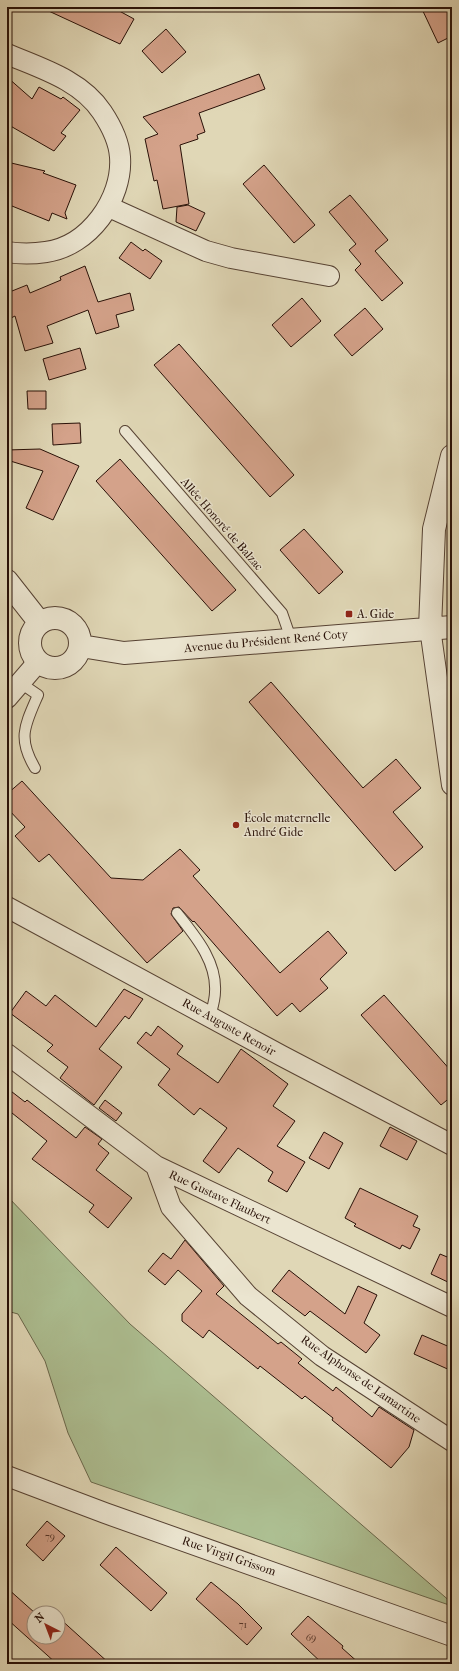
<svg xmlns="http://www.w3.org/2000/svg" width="459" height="1671" viewBox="0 0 459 1671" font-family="'IM FELL French Canon',serif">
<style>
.green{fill:#adbf92;stroke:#6a684c}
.building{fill:#d4a28a;stroke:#281007}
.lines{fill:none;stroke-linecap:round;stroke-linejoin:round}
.service-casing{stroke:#564233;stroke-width:12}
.minor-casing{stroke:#564233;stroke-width:22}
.tertiary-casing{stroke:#564233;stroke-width:24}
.service{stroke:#ebe5d0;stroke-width:10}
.minor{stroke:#ebe5d0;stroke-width:20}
.tertiary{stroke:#ebe5d0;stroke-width:22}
.poi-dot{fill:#8f2418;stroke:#ebe5d0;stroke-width:1.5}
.labels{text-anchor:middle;stroke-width:3;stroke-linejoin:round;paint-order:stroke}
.number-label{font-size:10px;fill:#533428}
.street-label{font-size:12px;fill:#281007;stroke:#ebe5d0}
.poi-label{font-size:12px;fill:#281007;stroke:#ebe5d0;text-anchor:start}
</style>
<rect width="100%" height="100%" fill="#e0d7b6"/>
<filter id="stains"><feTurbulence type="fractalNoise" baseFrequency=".005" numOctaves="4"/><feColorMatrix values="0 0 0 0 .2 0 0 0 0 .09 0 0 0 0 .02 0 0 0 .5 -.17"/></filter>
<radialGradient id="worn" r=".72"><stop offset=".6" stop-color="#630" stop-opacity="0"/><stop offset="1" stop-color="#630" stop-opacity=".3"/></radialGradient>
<!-- green -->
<path class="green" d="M7 1196 130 1324 452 1603V1606L91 1482 68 1433 45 1361 18 1314 7 1311Z"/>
<!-- building -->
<path class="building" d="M40 7H112L134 19 120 44Z
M421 7H452V36L438 43Z
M166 29 186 52 162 73 142 51Z
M259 74 265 89 199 113 205 132 197 135 198 139 180 145 189 204 163 209 157 180 154 181 145 139 158 134 143 117Z
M7 77 32 99 39 87 61 99 63 97 80 110 61 133 66 136 54 151 7 124Z
M7 162 45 171 43 173 76 185 65 213 67 219 52 213 49 221 7 204Z
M264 165 315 225 294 243 243 184Z
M350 195 388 240 375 251 403 283 382 301 355 270 361 264 349 250 356 244 329 212Z
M188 205 205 213 196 231 176 222 177 207Z
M131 242 143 251 145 249 162 261 150 279 119 258Z
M85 266 98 302 130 293 134 310 116 315 119 327 96 334 88 310 47 326 53 343 25 351 15 316 7 320V293L27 285 30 293 61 280 60 277Z
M302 298 321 321 291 347 272 325Z
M365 308 383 329 352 356 334 335Z
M179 344 294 475 270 497 154 365Z
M80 348 86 369 49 380 43 359Z
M27 391H46V409H28Z
M80 423 81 443 53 445 52 424Z
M40 449 79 466 53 520 26 508 43 471 7 460V450Z
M120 459 236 590 212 611 96 481Z
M304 529 343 572 319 594 280 550Z
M271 682 363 788 396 759 421 788 393 812 423 847 395 871 249 702Z
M22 781 111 878 143 880 180 849 200 870 193 876 280 973 328 931 347 953 320 979 328 988 300 1012 292 1003 277 1016 194 921 193 922 179 907 173 908 171 914 183 931 147 963 49 854 39 862 15 836 25 827 7 808V794Z
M124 989 143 999 129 1019 125 1016 99 1049 122 1067 94 1105 60 1078 68 1067 47 1051 53 1045 10 1013 26 991 46 1006 55 995 96 1027Z
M384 995 452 1072V1096L441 1105 361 1015Z
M158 1026 183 1046 177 1054 218 1083 241 1049 288 1084 273 1106 295 1121 277 1146 305 1162 287 1192 268 1181 273 1172 238 1148 219 1173 203 1161 227 1128 200 1108 194 1115 158 1085 170 1069 137 1043 146 1032 151 1036Z
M7 1088 25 1102 27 1100 76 1138 85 1127 102 1139 98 1144 109 1153 96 1170 132 1198 108 1228 89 1212 94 1205 32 1159 47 1141 7 1109Z
M105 1100 122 1113 116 1121 99 1108Z
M390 1127 417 1141 407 1160 380 1146Z
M324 1132 343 1143 329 1169 309 1158Z
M360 1188 418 1216 413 1226 420 1229 410 1249 402 1245 400 1249 354 1226 356 1224 345 1218Z
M185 1240 224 1286 216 1294 278 1344 281 1342 302 1359 298 1363 333 1391 336 1387 372 1417 379 1407 414 1430 409 1447 391 1468 332 1420 333 1418 305 1396 302 1399 260 1366 258 1369 209 1330 203 1338 182 1321V1314L202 1291 178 1270 165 1285 148 1271 163 1253 171 1259Z
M440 1254 452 1259V1284L431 1274Z
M289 1270 345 1314 358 1286 377 1295 364 1323 380 1335 366 1353 310 1311 305 1316 272 1291Z
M422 1335 452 1348V1371L414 1354Z
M47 1521 65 1536 43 1561 26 1545Z
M116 1547 167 1593 151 1611 100 1565Z
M211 1582 238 1604 262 1628 247 1645 196 1599Z
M7 1588 35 1613 34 1637H58V1617L110 1664H57L7 1619Z
M308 1616 343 1646 342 1648 360 1664H323L291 1634Z"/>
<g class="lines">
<defs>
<path id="service" d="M125 431 282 613 291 639
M19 682 38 695C25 725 17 738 35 768
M177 913C195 936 217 961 215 992 215 1000 212 1009 210 1017"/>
<path id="minor" d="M7 54C40 68 81 80 102 112 110 124 119 142 120 157 123 199 89 246 46 252 33 254 20 254 7 252
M109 207 206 251 231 258 329 276
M430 628 452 785
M7 698 38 662
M7 907 282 1056 452 1145
M7 1054 156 1166 452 1307
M156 1166 171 1207 248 1296 322 1356 452 1441
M7 1476 105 1513 452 1636"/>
<path id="tertiary" d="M7 581 40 623
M30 643a25 25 0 1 1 50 0a25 25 0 1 1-50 0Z
M430 628 434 529 452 456
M81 646 124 653 452 627"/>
</defs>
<!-- service casing -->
<use href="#service" class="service-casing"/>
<!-- minor casing -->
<use href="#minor" class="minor-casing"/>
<!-- tertiary casing -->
<use href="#tertiary" class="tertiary-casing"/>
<!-- service -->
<use href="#service" class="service"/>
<!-- minor -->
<use href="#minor" class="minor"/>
<!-- tertiary -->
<use href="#tertiary" class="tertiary"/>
</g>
<!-- markers -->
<g class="poi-dot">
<rect x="345" y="610" width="8" height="8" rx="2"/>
<circle cx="236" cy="825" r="4"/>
</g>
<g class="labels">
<!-- number labels -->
<g class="number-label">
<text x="50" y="1540">79</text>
<text x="243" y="1628">71</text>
<text x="311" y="1641">69</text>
</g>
<!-- street labels -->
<g class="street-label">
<text transform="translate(222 524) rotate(49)" y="4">Allée Honoré de Balzac</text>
<text transform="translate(266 641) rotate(-5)" y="4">Avenue du Président René Coty</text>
<text transform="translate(229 1027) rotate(29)" y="4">Rue Auguste Renoir</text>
<text transform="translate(220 1197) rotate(25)" y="4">Rue Gustave Flaubert</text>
<text transform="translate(361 1379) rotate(35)" y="4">Rue Alphonse de Lamartine</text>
<text transform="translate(229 1556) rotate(19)" y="4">Rue Virgil Grissom</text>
</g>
<!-- poi labels -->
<g class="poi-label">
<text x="357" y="618">A. Gide</text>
<text x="244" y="822">École maternelle<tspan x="244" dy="14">André Gide</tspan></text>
</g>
</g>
<!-- margin -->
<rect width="459" height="1671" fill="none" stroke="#e0d7b6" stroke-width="24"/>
<rect x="8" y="8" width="443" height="1655" fill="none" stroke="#281007" stroke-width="2"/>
<rect x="12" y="12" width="435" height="1647" fill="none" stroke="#281007"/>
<!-- north arrow -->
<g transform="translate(46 1625) rotate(318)"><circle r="19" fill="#ebe5d0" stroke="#9d9080"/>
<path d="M0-3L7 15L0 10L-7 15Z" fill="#8f2418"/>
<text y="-6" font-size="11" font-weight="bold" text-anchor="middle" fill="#281007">N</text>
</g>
<rect width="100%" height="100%" filter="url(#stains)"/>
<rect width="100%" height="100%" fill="url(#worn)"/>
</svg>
